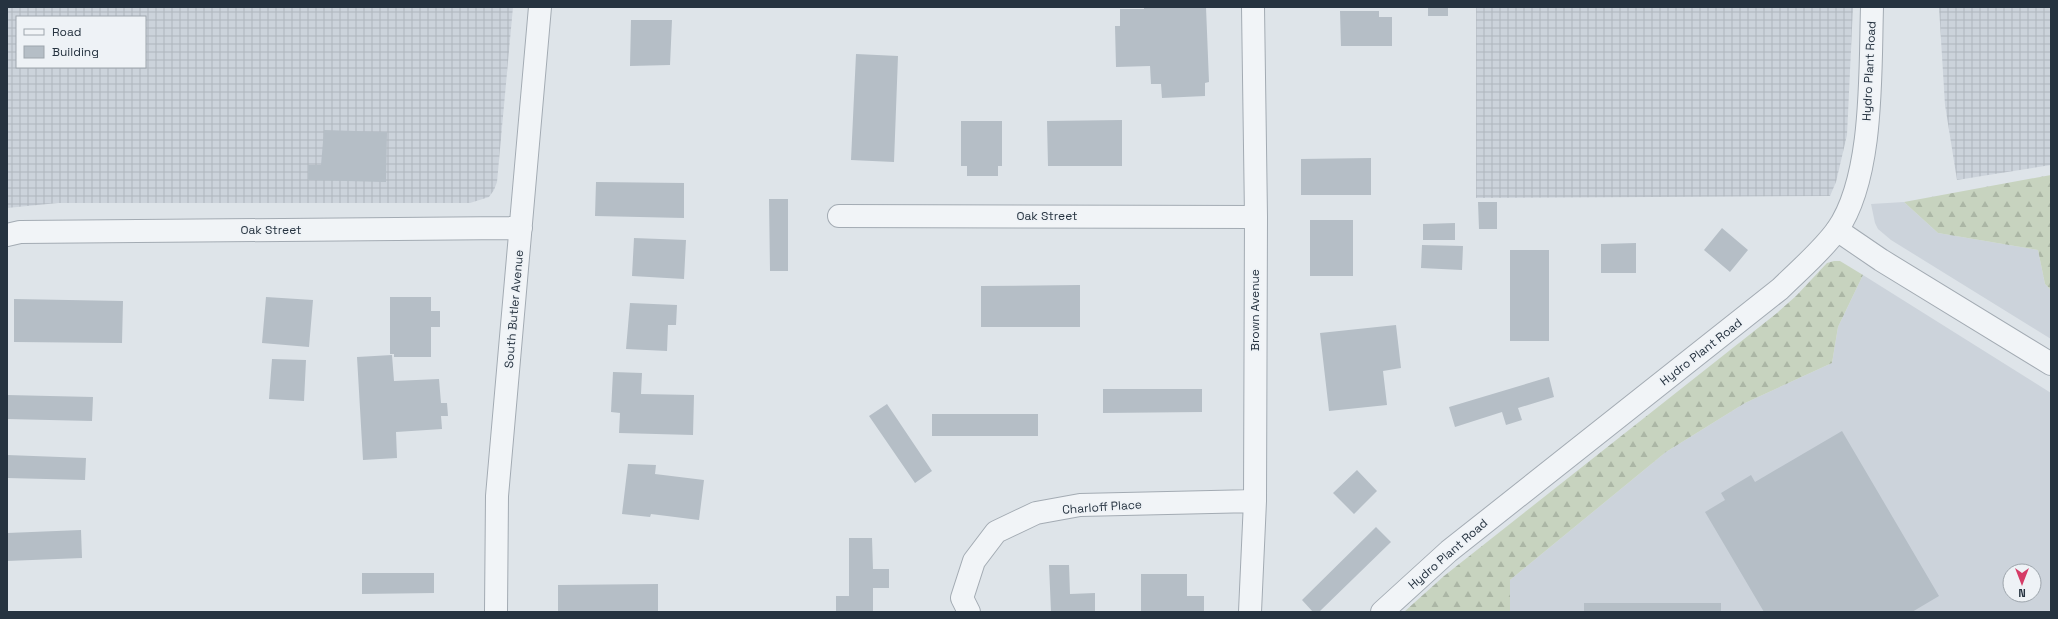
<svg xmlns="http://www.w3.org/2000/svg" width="2058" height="619" viewBox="0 0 2058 619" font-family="'Space Grotesk',sans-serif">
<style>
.built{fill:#ccd3db;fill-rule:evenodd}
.industrial{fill:url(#industrial-grid);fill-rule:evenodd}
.forest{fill:url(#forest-firs)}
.building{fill:#b5bec6}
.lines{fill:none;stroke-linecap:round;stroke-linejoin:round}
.minor-casing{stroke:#a3abb3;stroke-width:24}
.tertiary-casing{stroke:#a3abb3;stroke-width:24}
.minor{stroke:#f1f4f7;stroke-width:22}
.tertiary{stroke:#f1f4f7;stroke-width:22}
.labels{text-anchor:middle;stroke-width:3;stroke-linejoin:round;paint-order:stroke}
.street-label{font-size:12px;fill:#263340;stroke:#eef2f6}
</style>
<defs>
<pattern id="industrial-grid" width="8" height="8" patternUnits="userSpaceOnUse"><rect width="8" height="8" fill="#ccd3db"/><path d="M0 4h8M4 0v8" fill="none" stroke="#afb6bd"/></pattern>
<pattern id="forest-firs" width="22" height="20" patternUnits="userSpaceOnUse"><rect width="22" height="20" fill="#c7d3bf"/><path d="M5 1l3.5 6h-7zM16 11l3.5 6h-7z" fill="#abb6a5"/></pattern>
</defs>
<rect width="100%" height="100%" fill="#dee4e9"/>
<!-- built -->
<path class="built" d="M1904 202 1938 233 2038 250 2045 284 2051 290V339L1891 240 1878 229 1875 223 1871 204Z
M1863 275 2051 393V612H1510V580L1666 452 1745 403 1832 363 1838 327ZM2010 571H2034V595H2010Z"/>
<!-- industrial -->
<path class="industrial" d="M7 7H513L497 182 494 190 489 197 470 203H58L7 208ZM17 17H145V67H17Z
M1476 7H1853L1847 135 1836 182 1830 196 1476 198Z
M1939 7H2051V165L1957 180 1945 105Z"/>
<!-- forest -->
<path class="forest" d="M2051 175V290L2045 284 2038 250 1938 233 1904 202Z
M1834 261H1840L1863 275 1838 327 1832 363 1745 403 1666 452 1510 580V612H1404L1444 576 1777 313 1796 296 1827 263Z"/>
<!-- building -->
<path class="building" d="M1144 7H1206L1209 82 1205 83V96L1162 98 1161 84H1151L1150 66 1116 67 1115 26H1120V9H1144Z
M1428 7H1448V16H1428Z
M1340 11H1379V17H1392V46H1341Z
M631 20H672L670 65 630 66Z
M856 54 898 56 894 162 851 160Z
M1122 120V166H1048L1047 121Z
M961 121H1002V166H998V176H967V166H961Z
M324 130 387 132 386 182 308 180V165H321Z
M1371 158V195H1301V159Z
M596 182 684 183V218L595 216Z
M769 199H788V271H770Z
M1478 202H1497V229H1479Z
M1310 220H1353V276H1310Z
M1455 223V240H1423V224Z
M1722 228 1748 250 1730 272 1704 250Z
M634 238 686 240 684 279 632 276Z
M1636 243V273H1601V244Z
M1422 245 1463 246 1462 270 1421 268Z
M1510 250H1549V341H1510Z
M1080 285V327H981V286Z
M266 297 313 300 309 347 262 343Z
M390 297H431V311H440V327H431V357H394V354H390Z
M14 299 123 301 122 343 14 342Z
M630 303 677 305 676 325H668L667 351 626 349Z
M1396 325 1401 368 1383 371 1387 405 1329 411 1320 333Z
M392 355 394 381 439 379 441 403H447L448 416H441L442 429 396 432 397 458 363 460 357 357Z
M272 359 306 360 304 401 269 399Z
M613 372 642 373 641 394 694 395 693 435 619 433 620 413 611 412Z
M1549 377 1554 397 1518 408 1522 420 1506 425 1502 412 1455 427 1449 407Z
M1103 389H1202V412L1103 413Z
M7 395 93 397 92 421 7 419Z
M887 404 932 471 915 483 869 416Z
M932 414H1038V436H932Z
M1842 431 1939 596 1912 612H1764L1705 512 1725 500 1721 493 1751 475 1755 482Z
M7 455 86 458 85 480 7 478Z
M628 464 656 465 655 474 704 480 699 520 651 514 650 517 622 514Z
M1357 470 1377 491 1354 514 1333 493Z
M1376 527 1391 542 1319 612H1313L1302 600Z
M81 530 82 558 7 561V533Z
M849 538H872L873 569H889V588H873V612H836V596H849Z
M1049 565H1069L1070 594 1095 593V612H1051Z
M362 573H434V593L362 594Z
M1141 574H1187V596H1204V612H1141Z
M658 584V612H558V585Z
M1584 603H1721V612H1584Z"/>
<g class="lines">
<defs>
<path id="minor" d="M839 216 1256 217
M1837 230 1881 260 2051 364
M7 235 20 232 521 228
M496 612 497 496 540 7
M969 612 962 598 974 561 996 532 1036 513 1080 505 1255 501
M1250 612 1255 501 1256 217 1253 7"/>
<path id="tertiary" d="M1382 612 1449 551 1780 289C1799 270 1821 252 1837 230 1874 177 1870 71 1872 7"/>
</defs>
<!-- minor casing -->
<use href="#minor" class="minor-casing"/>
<!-- tertiary casing -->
<use href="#tertiary" class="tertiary-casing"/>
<!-- minor -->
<use href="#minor" class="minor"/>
<!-- tertiary -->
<use href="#tertiary" class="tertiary"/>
</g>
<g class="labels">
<!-- street labels -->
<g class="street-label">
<text transform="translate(1869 71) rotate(-87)" y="4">Hydro Plant Road</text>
<text x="1047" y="220">Oak Street</text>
<text x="271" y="234">Oak Street</text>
<text transform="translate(514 309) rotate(-85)" y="4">South Butler Avenue</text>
<text transform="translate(1255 310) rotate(-90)" y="4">Brown Avenue</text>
<text transform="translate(1701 352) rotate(-38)" y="4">Hydro Plant Road</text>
<text transform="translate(1102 507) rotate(-4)" y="4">Charloff Place</text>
<text transform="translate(1448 554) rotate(-41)" y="4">Hydro Plant Road</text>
</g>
</g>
<!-- border -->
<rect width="2058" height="619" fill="none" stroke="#263340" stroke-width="16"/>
<!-- legend -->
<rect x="16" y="16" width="130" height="52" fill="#eef2f6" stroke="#9ea6ad"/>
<rect x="24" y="29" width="20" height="6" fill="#f1f4f7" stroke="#9ea6ad"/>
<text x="52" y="36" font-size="12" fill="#263340">Road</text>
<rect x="24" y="46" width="20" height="12" fill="#b5bec6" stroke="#9ea6ad"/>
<text x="52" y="56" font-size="12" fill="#263340">Building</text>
<!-- north arrow -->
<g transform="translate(2022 583) rotate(180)"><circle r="19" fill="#eef2f6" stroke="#9ea6ad"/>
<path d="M0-3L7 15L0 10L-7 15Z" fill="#d53c67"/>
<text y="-6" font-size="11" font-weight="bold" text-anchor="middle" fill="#263340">N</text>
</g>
</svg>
